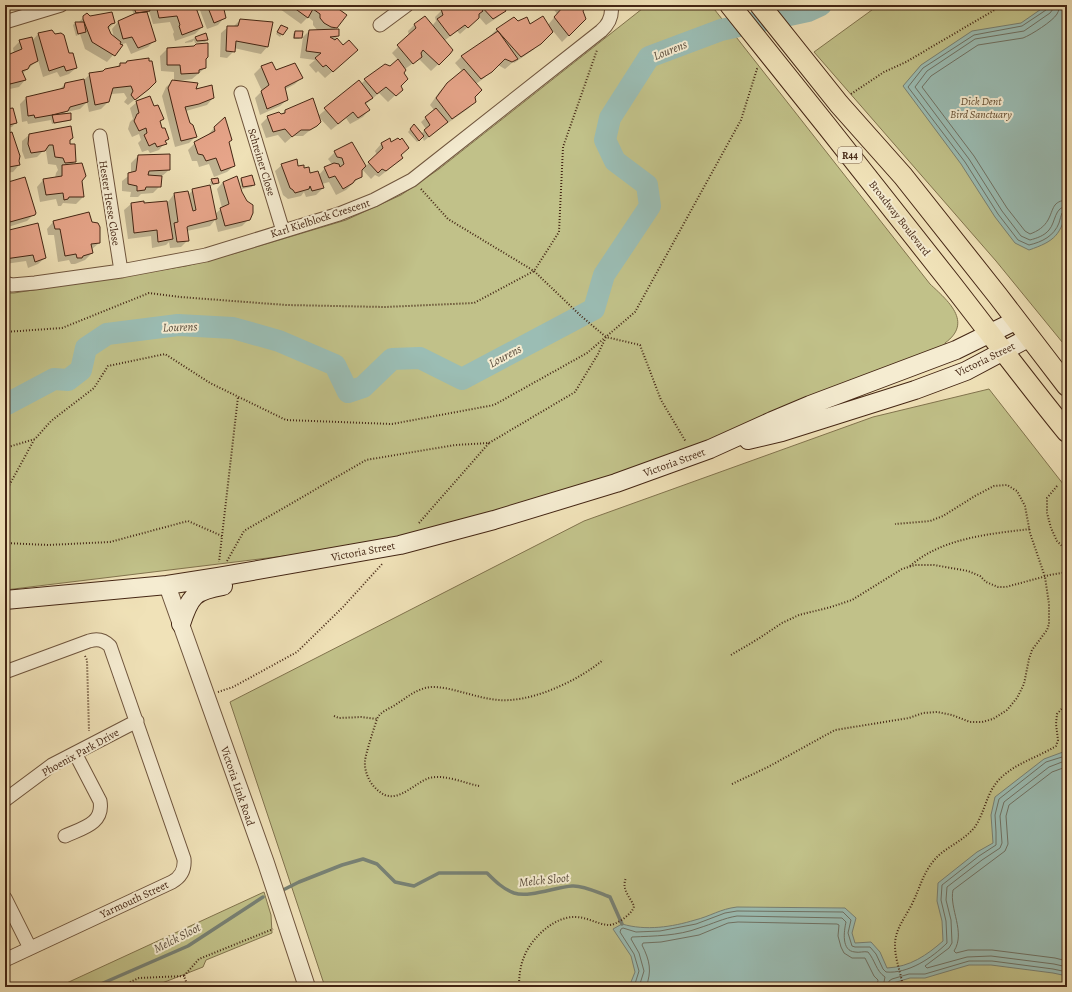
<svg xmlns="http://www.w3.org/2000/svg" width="1072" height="992" viewBox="0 0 1072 992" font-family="Alegreya,serif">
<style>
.green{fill:#c1c189;stroke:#82744e}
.water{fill:#9bbdb4;stroke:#788174}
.shadow{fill:#0003}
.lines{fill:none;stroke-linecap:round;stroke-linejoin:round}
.shore{stroke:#707264;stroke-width:1}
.stream{stroke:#788174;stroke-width:3.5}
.river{stroke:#9bbdb4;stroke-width:22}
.building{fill:#e8a68b;stroke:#442614}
.minor-casing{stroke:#6f553d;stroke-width:15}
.tertiary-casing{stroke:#6f553d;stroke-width:18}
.secondary-casing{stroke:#442614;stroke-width:20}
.primary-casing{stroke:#442614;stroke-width:22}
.path{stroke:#442614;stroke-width:2;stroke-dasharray:1 2;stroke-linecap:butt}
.minor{stroke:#f5ecd1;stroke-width:13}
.tertiary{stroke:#f5ecd1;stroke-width:16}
.secondary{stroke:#f5ecd1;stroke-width:18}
.primary{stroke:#f0e2b8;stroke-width:20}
.labels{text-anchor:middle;stroke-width:4;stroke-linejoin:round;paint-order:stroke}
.shield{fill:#f5ecd1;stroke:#79614d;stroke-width:1}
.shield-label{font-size:10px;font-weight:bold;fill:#442614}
.park-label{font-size:11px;font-style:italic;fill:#634d31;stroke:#f5ecd1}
.street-label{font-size:11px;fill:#442614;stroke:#f5ecd1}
.water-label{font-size:12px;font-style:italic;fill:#5a4c3c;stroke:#f5ecd1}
</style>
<rect width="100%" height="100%" fill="#f0e2b8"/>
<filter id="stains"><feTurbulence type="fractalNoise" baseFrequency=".005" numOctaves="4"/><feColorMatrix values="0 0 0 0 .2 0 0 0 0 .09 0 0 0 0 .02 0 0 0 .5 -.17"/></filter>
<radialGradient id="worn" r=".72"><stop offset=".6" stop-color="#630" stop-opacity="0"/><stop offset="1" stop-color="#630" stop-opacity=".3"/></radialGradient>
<!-- green -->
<path class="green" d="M647 5H711L930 284C947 300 974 322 945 343L946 346 752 426 598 482 442 527 342 549 5 590V293H14L186 266 236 253 346 220 401 195 439 169Z
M885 5H1067V348L996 261 814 52 876 7Z
M989 389 1067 489V987H325L230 702 584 521 873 417Z
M264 892 271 915 272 933 206 960 203 967 157 985 152 983 142 987H58Z"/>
<!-- water -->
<path class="water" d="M1047 5H1067V208C1061 235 1055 241 1029 250L1015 243 995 217 961 164 903 86 921 65 972 31 1021 23Z
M1063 752 1067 754V976L1053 973 991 965H969L925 978H910L893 983 892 987H629L635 972 631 956 613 929 622 924C646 931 672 927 695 920 711 916 720 909 737 907L845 908 856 918 852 933 855 943 871 942 880 952 887 968C910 967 927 955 943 941L942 921 937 901 938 883 977 852 993 843 991 815 995 797 1044 759Z"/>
<!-- shadow -->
<path class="shadow" d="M15 5H22L16 7Z
M133 5H147L149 10 154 5H194L202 27 195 34 175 41 173 34 174 32 170 22 153 24 149 11 146 13 155 40 148 47 131 54 126 43 119 45 121 46 107 62 85 49 80 34 76 36 73 25 75 23H78L84 17 114 23 108 29 110 35 114 38 112 29 118 22 134 15 131 7Z
M198 5H222L224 18 218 25 207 29Z
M282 5H331L336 27 334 30 338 35 336 38 343 46 357 50 325 78 318 71 316 73 309 65 315 60 300 58 303 37 309 31H318L313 25V21L308 17 301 24 280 9Z
M451 5H502L505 10 498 17 486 25 479 17 460 34 457 31 444 41 449 54 431 71 419 59 405 69 403 73 400 86 402 89 388 102 379 93 365 105 369 110 363 117 350 124 346 118 331 130 318 116 359 82 361 84 365 80 391 68 398 60 392 53 409 36 408 31 415 24 432 26 436 21 435 17 442 10 447 9Z
M504 5H511L507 8Z
M551 5H585L581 11 585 19 562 42 553 31 533 50 514 63 513 62 505 69 498 65 484 78 476 84 474 97 475 101 469 108 445 125V124L424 141 422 137 417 142 408 132 414 125 421 134 426 129 421 122 434 110 430 105 440 91 462 71 455 63 462 56 491 37 490 36 497 29 518 22 529 25H548L557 14Z
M240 20 267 47 261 54 234 48V51L227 58 220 57 221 33 228 27H233Z
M281 26 286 28 280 37 276 34Z
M51 31 76 68 69 74 60 77 57 72 43 77 38 60 22 74 25 80 19 87 5 90V58L14 53 13 48 20 41H32L38 34Z
M295 32 301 37 299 39H293V34Z
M205 34 207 40 205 42 195 43 194 40 192 42 185 43V42Z
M167 49 205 59V68L198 74 192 79 177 81 213 98 207 105 186 111 189 124 196 136 189 143 175 147 162 96 166 87 173 81H174V72L161 71 160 56Z
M127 62 148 89 128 105 124 102 127 98 124 93 111 94 108 102 101 109 89 112 87 102 80 109 66 112 63 114 70 119 68 121 52 124 51 120 28 124 27 121 22 122 20 104 26 98 59 90 66 83 83 81 90 74 104 72 117 67 120 64H125Z
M271 63 275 72 301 78 295 84 284 90 287 100 280 106 260 115 255 98 262 91 254 74 261 67Z
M137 102 154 108 163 119 159 122 162 129 168 139 159 150 150 153 148 150 142 152 138 143 141 140 139 134 132 137 128 129 130 122 133 119 130 108Z
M5 111 16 122 12 127 5 128Z
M285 111 320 122 303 136H293L285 143 278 135 266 138 261 124 268 117 280 116Z
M214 128 228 142 234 166 227 172 214 177 209 164 199 167 197 161H192L188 150 195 143 208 136V135Z
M5 135 19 165 13 172 5 173Z
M29 135 69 141 75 161 71 166 81 181 83 197 76 204 63 203 61 206H58L56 199 40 202 37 187 43 180 55 178 56 173 58 170 56 165 48 164 46 151H43L37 157 25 159 22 151V141Z
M389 140 400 155 395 164 379 177 375 175 371 179 361 168V176L346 190 336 195 329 182 322 184 323 188 316 195 306 197 304 192 301 196 288 199 283 195 275 171 282 165 297 167 304 169 309 174 319 175 325 168 333 164 331 163 328 159 335 152 365 167 377 155 375 151 381 144Z
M138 156 169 170 161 177 160 186 153 193 141 194 138 197H130L131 192 122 191V181L131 174V163Z
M242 178 253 185 252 187 242 189 240 180Z
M212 180 218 183 216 184 210 186 215 214 222 208 217 189 223 182 249 219 242 226 218 232 215 220 210 226 187 231 188 240 181 247 170 248 169 242 166 245 152 248 151 236 128 239 124 210 131 204 143 202V204L168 202 174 194 188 195 193 190 211 185 210 182Z
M5 185 34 214 27 221 5 228Z
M53 222 99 243 91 250 92 253 85 260 75 264H71L69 260 58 262 54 235H48L47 229Z
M5 232 45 258 38 264 28 268 26 261 5 264Z"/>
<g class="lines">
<!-- shore -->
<path class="shore" d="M1048 5 1046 10 1022 26 974 35 923 68 908 87 965 162 998 214 1018 240 1029 245C1042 242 1054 236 1059 223 1060 219 1061 216 1062 213L1067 211
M1053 5V9L1050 13 1024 31 975 39 927 71 915 87 969 159 1002 211 1021 236 1030 240C1037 238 1044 236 1049 230 1056 222 1054 207 1067 206
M1059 5C1059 8 1059 11 1057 14 1053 21 1031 35 1023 38L978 45 931 76 922 87 974 156 1007 208 1025 231 1030 234C1038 231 1044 227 1048 220 1054 209 1052 201 1067 200
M1067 762H1062L1049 767 1004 802 1000 816 1002 843 1000 848 982 860 947 887 946 900 951 920 952 943 949 948 925 966 927 968 967 957 991 956 1054 964 1067 967
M1067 768H1063L1052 772 1009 805 1006 816 1008 844 1005 851 953 890C949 909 966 932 954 951L956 953 968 950H992L1055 958 1067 961
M634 987 639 971 634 954 620 932 621 929 623 928 636 932 660 931 696 924 725 913 737 911 843 912 851 920 848 933 852 946 855 947H870L876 954 883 969 886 972C908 974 932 958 947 943L946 921 941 900 942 885 979 856 996 845V832L995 815 999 799 1046 762 1062 757H1067
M639 987 644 971 639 953 631 939 632 937C654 936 678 936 699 928 712 924 724 918 737 916L842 918 846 922C844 931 841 951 855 952 859 953 864 951 868 952 875 960 876 971 885 977L883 987
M646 987C652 971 650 961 642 945L643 943 661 942 699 935 728 923 738 922 837 924 839 925 838 936 841 947 844 953 852 958H865L874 976 878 980 877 987
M888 987 889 981 892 979 909 974H925L969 961H992L1053 969 1067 972"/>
<!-- stream -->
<path class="stream" d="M283 890 299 882 342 865 363 859 377 864 395 882 414 886 439 873H487C495 881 503 889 514 893 529 898 556 887 572 886 584 885 598 893 610 897L622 924
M94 987 188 946 263 897"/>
<!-- river -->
<path class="river" d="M5 405 54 379 68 380 81 370 86 348 107 334 178 325 233 328 279 341 335 365 348 392 363 387 392 359 420 358 462 379 594 309 604 275 650 206 647 185 615 161 605 140 610 118 649 57 721 30 808 11 821 5"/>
</g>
<!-- building -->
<path class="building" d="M133 5H148L150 11 136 13Z
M156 5H195L203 27 182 35 179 26 180 25 177 16 159 18Z
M207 5H223L226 18 214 23Z
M290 5H333L347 15 337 28 331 27 324 23 320 18V14L313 9 308 18Z
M453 5H478L483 11 479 14V18L468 28 465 25 450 36 437 19 443 15 441 9 445 6 448 9Z
M480 5H503L506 11 493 19Z
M562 5H586L583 11 586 19 569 36 554 17 563 7Z
M112 12 115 23 111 24 108 27 111 34 121 42 120 44 123 45 115 56 92 42 83 19V16L87 13 90 16Z
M147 12 156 41 138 48 132 37 123 39 118 21 136 13Z
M425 16 453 50 450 54 439 65 423 50 421 53 422 57 413 64 397 45 416 28 414 24Z
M543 16 553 32 541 44 521 57 496 29 514 17 518 21 527 17 530 24Z
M240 19 273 22 268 47 236 41 235 52 226 51 227 26H238Z
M75 22H84L86 32 78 34Z
M281 25 288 28 283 35 277 32Z
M339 29V36L330 37 335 40 337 38 343 45 349 40 358 50 333 72 326 65 323 67 315 58 321 53 306 51 309 30Z
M52 30 55 34 61 33 64 35 69 53H73L77 68 66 71 64 66 49 71 38 33Z
M295 31H303L302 38H294Z
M498 31 518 59 512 62 505 59 492 72 481 79 461 56Z
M206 33 208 40 197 41 195 37Z
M32 37 38 61 30 65 28 69 22 71 26 80 10 84 5 66V56L22 49 19 40Z
M208 43V57L206 59V68L199 70V73L181 74 180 65H167V48L194 46 196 44Z
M149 58V61H152L156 82 149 89 135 100 131 95 133 91 131 86 113 88 109 102 95 105 89 73 103 71 105 69 120 66V63H126L127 61Z
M398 59 406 70 404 73 408 79 401 86 403 90 396 96 386 87 377 94 364 79 385 64 390 66Z
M272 62 276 70 295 63 303 78 285 87 288 100 267 109 261 91 269 85 261 66Z
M464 69 482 90 475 97 476 102 452 119 436 98 447 83Z
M84 79 88 102 70 107 68 111 52 115 35 118 34 115 28 116 26 97 64 88 65 83Z
M172 80 198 83 196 89 212 85 214 98 199 104 185 107 190 123 193 125 197 137 181 141 168 88Z
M359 80 373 98 365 103 370 110 358 118 353 112 338 124 324 108Z
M150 96 154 106 158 105 164 119 160 121 162 128H165L169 139 165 141 167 144 157 147 155 143 149 146 144 135 147 133 146 128 139 131 134 121 137 114 139 113 136 101Z
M313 98 321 122 317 126 310 130H301L292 137 285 129 273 132 267 116 279 112 281 114 285 113V110Z
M13 108 17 123 5 126V109Z
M436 108 448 122 429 137 424 130 430 125 425 117Z
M71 113V120L54 123 52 115Z
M225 117 232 140 229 142 235 166 221 171 216 158 206 161 203 155 198 154 194 142 215 131 214 127Z
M414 124 424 136 419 141 410 129Z
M71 126 73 138 70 140V144H75L76 162 65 163 63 158 55 157 53 145H49L45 151 31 153 28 144 29 134Z
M12 132 20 156 19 161 20 165 9 167 5 159V134Z
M390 138 391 142 398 138 400 140 402 138 409 148 401 155 403 158 386 171 382 169 378 173 368 162 383 148 381 143Z
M352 142 366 166 362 170V177L355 180 353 183 343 189 335 176 329 178 324 167 334 163 339 164 340 167 344 164 342 158 337 157 334 151Z
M170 154V170L149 171 148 175 162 176 161 187H146L145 190 137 191V186L128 184V173L136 171 138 155Z
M297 159 298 166 304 165V168L309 167 310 173 318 171 324 188 312 191 310 186 309 189 295 193 293 190 290 188 281 164Z
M82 163 86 176 82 181 84 197H69L68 199 64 200 63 193 46 195 43 179 62 176V165Z
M252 175 255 185 243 187 241 178Z
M237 176 242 192 247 201 253 205V213L250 220 225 226 220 208 229 204 223 182Z
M25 177 36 213 35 215 10 222 5 200V183Z
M218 178 219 183 213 184 211 179Z
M210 185 217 219 189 226 187 227 189 241 177 242 174 223 178 222 174 193 188 191 193 211 196 210 192 189Z
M144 201V203L167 201 173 239 158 242 157 230 134 233 131 203Z
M89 212 92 222 98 223 100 227V243L91 244 93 253 83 256 82 258H77L76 254 65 256 60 229H55L53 221Z
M38 223 46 258 35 262 33 255 5 259V231Z"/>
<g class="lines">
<defs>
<path id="minor" d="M5 22 61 5
M380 25 407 5
M241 93 283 231
M100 136 121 271
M5 283 12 285 35 283 121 271 206 255 339 214 374 200 412 180 601 31C609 24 613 16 611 5
M5 672 89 641C98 638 104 640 110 646L184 859C185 870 181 877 172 882L5 960
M5 800 52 765 137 721
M65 836C82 828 104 824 100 801L75 753
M5 898 30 948"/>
<path id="tertiary" d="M167 585 266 863 307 987"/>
<path id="secondary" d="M748 440 782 432 915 390 966 371 1030 337
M5 600 167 585 218 577 400 545 494 520 616 483 710 449 772 421 810 405 956 350 1017 320
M181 624C190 596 194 591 223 586"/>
<path id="primary" d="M730 5C804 97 877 189 950 282 989 332 1027 383 1067 432
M760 5 839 104 903 176 998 296 1067 386"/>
</defs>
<!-- minor casing -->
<use href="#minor" class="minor-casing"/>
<!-- tertiary casing -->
<use href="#tertiary" class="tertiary-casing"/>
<!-- secondary casing -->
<use href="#secondary" class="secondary-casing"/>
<!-- primary casing -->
<use href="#primary" class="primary-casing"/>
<!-- path -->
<path class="path" d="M851 94 884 72 906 62 1003 5
M421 189 448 219 534 271 581 316 606 337
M5 332 62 328 149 293 180 297 286 305 385 307 474 303 534 271 559 232 563 147 597 50
M5 448 35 439 51 421 94 388 108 366 165 354 210 383 286 420 392 424 494 405 587 353 635 312 741 120 757 69 759 68
M1057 486 1047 498V513L1051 528 1057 541 1067 551
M5 493 34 440
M419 523 489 443
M222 536 238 397
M5 543 48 545 110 542 188 521 222 536 219 562
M227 561 244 531 366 460 455 445 489 443 575 392 598 354 606 337 640 345 661 400 686 442
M910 566C942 538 989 534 1030 529
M731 655 758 639 782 623 799 615 831 607 852 600 902 569 915 565H934L968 571 980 576 986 582 998 587H1006L1050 575 1067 572
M85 656 87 660 89 731
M218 692 233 687 297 652 343 607 383 563
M334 716 339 718 361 717 377 719
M732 784 768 767 835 730 909 718 923 713 937 712 952 715 970 722H982L993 719 1007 710 1017 698 1024 684 1029 659 1032 650 1047 630 1049 624V604L1045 577 1030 533 1025 506 1017 491 1007 485 994 486 975 496 943 516 930 521 895 524
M479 786C464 783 445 774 429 778 415 783 400 801 385 795 372 789 364 774 365 761 365 756 376 721 378 717 382 711 389 709 395 705 408 697 419 686 436 687 461 689 484 702 510 700 541 698 580 679 603 660
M119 987 139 978 184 976
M188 987 184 976 199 959 273 929
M519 987C519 977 520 966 524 957 531 938 555 916 575 917 587 917 597 924 608 925 615 926 633 914 634 906 630 897 621 889 626 878
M903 987C901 973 895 960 895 945 895 929 905 918 912 904 921 886 923 871 938 856 949 846 964 840 974 828 984 815 986 795 997 782 1012 764 1037 758 1056 746L1058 740 1056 724 1057 714 1067 703"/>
<!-- minor -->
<use href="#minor" class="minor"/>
<!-- tertiary -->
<use href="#tertiary" class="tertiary"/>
<!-- secondary -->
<use href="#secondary" class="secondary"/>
<!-- primary -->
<use href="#primary" class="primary"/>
</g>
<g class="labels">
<!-- shield labels -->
<rect class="shield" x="838" y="147" width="24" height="16" rx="3"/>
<g class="shield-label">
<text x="850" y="159">R44</text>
</g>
<!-- park labels -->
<g class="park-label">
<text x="981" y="105">Dick Dent<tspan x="981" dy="13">Bird Sanctuary</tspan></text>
</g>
<!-- street labels -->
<g class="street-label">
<text transform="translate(262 162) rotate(73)" y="4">Schreiner Close</text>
<text transform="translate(110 203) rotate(81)" y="4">Hester Heese Close</text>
<text transform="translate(320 218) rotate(-18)" y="4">Karl Kielblock Crescent</text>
<text transform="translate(900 218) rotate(52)" y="4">Broadway Boulevard</text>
<text transform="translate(985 359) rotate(-26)" y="4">Victoria Street</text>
<text transform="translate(674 462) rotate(-20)" y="4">Victoria Street</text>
<text transform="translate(363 551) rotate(-11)" y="4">Victoria Street</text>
<text transform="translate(80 752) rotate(-29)" y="4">Phoenix Park Drive</text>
<text transform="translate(238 786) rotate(71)" y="4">Victoria Link Road</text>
<text transform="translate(134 899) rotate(-25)" y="4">Yarmouth Street</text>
</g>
<!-- water labels -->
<g class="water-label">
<text transform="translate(670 50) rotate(-22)" y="4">Lourens</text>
<text transform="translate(180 327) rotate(-2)" y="4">Lourens</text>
<text transform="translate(505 356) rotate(-28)" y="4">Lourens</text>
<text transform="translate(544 880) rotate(-6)" y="4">Melck Sloot</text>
<text transform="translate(177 938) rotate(-27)" y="4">Melck Sloot</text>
</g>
</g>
<!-- margin -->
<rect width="1072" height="992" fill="none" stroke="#f0e2b8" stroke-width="20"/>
<rect x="6" y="6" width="1060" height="980" fill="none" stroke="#442614" stroke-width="2"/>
<rect x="10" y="10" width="1052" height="972" fill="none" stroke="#442614"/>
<rect width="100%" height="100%" filter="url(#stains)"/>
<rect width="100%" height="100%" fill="url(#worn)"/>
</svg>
